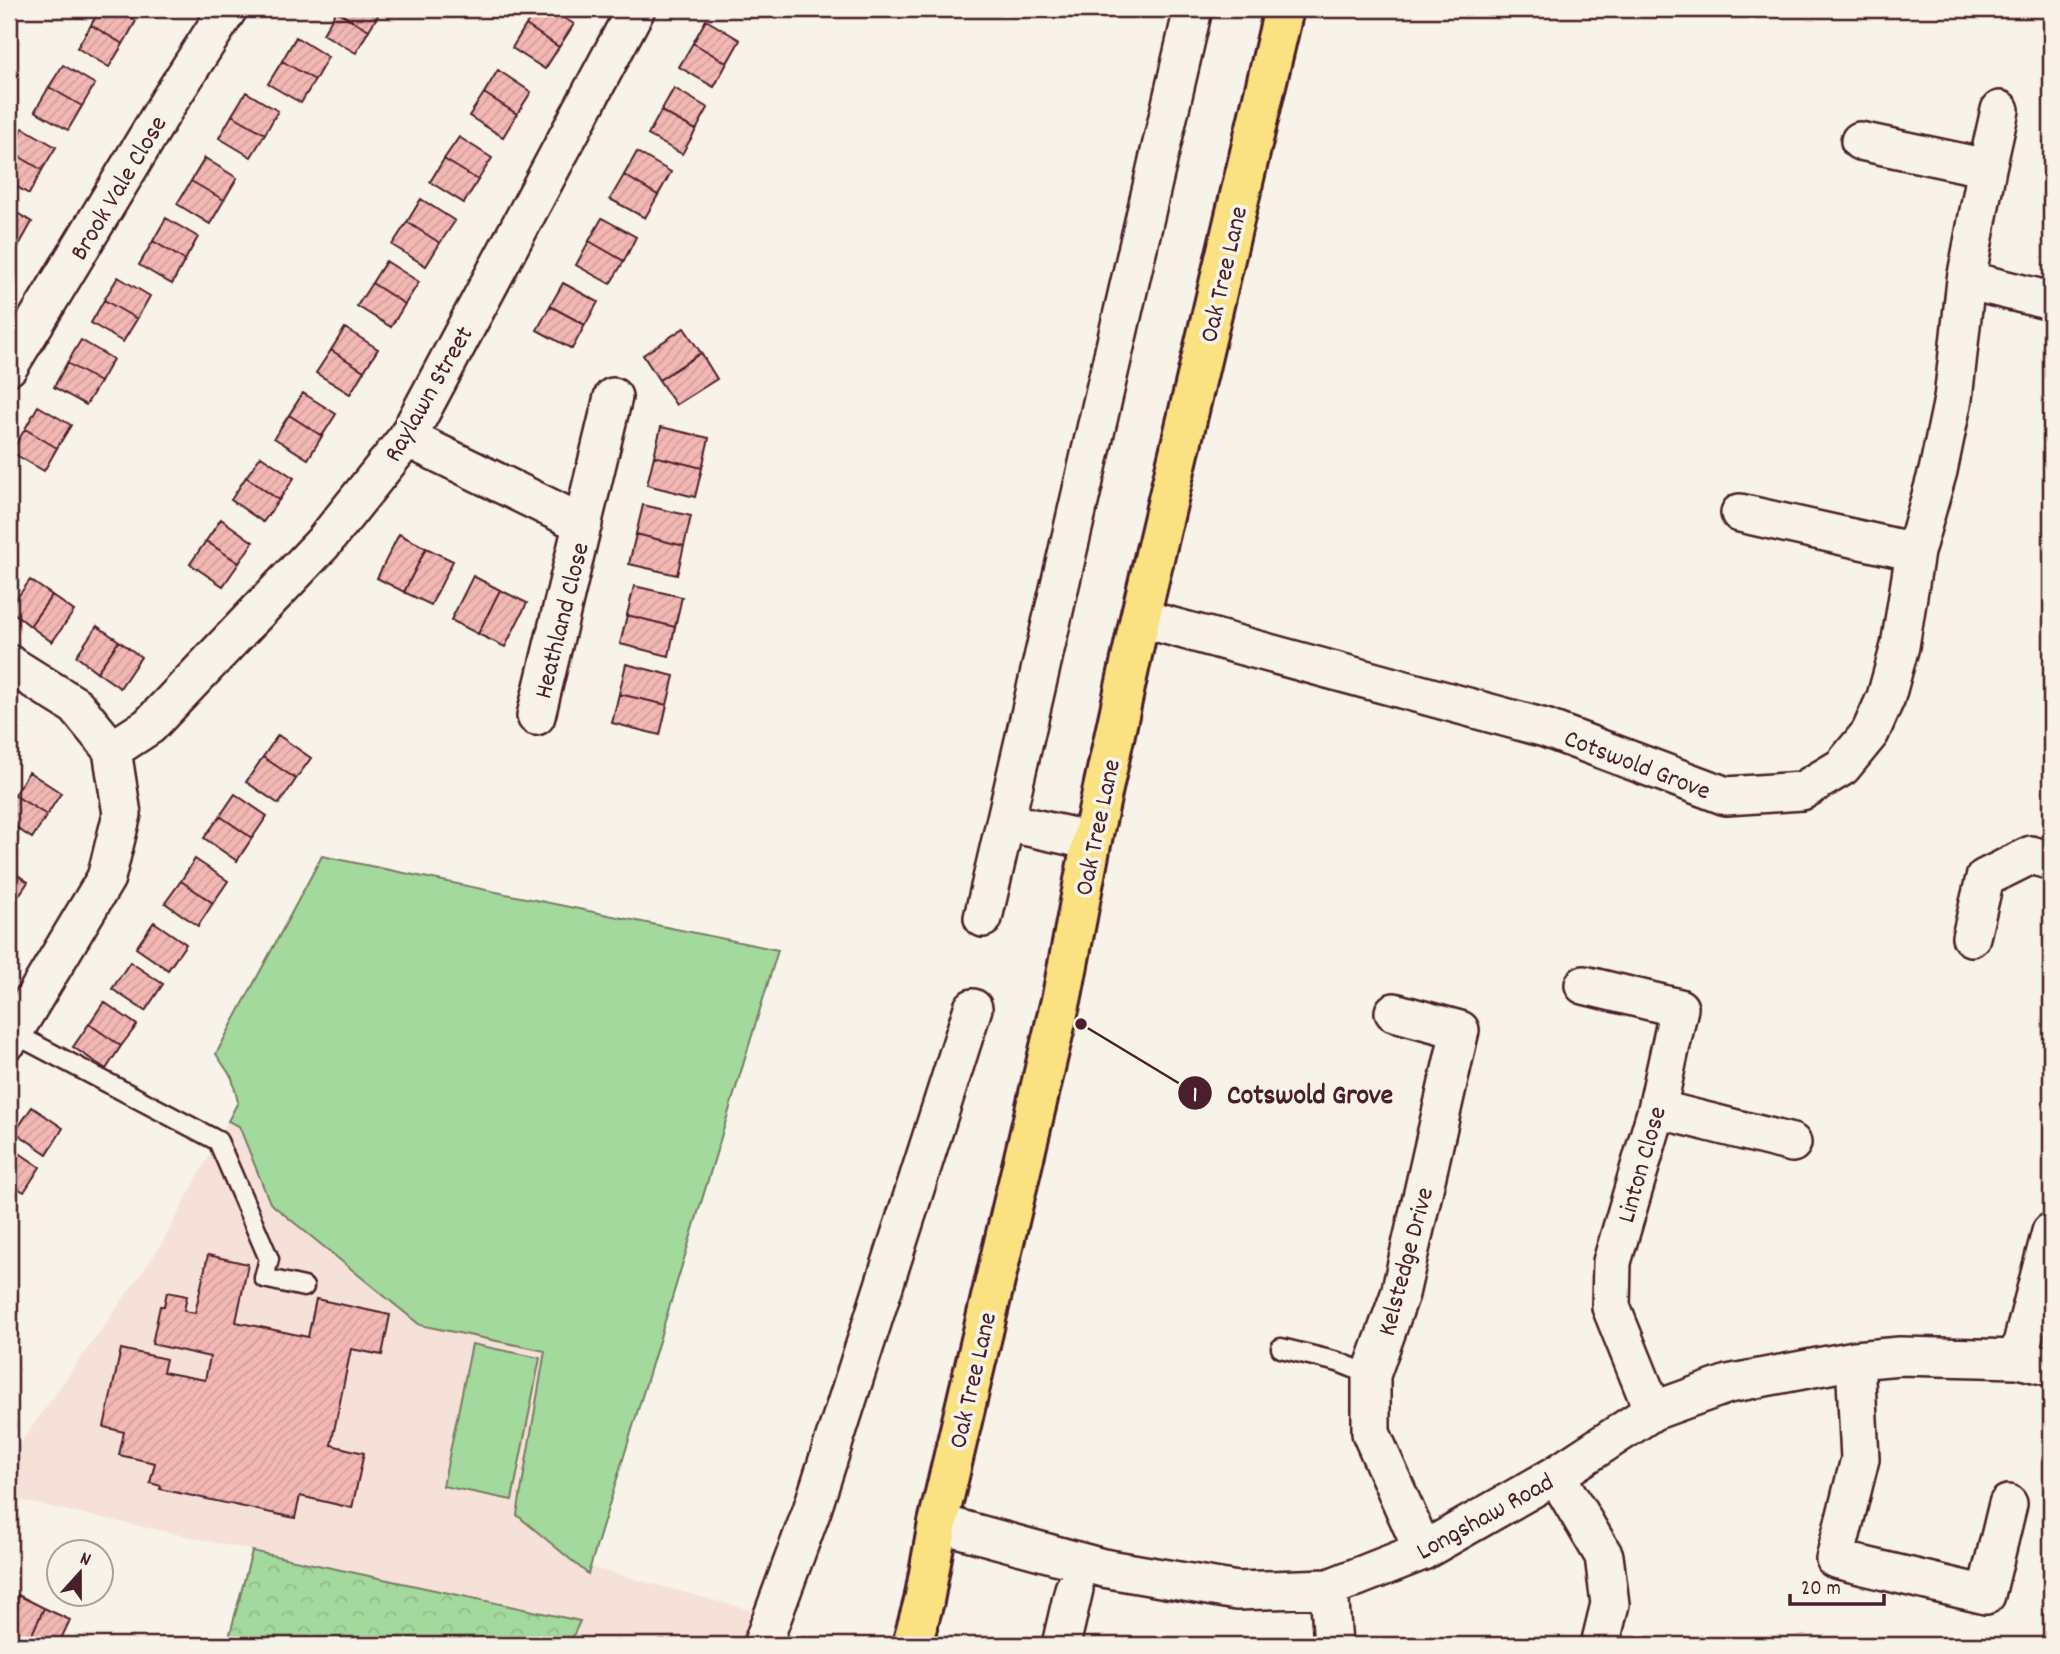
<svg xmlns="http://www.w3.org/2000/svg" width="2060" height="1654" viewBox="0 0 2060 1654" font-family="Dekko,sans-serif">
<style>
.built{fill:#f6e1d8}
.green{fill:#a3d99c;stroke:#767c64;stroke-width:2}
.park{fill:url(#park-crowns);stroke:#767c64;stroke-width:2}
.building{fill:url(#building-hatch);stroke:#4a1f2b;stroke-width:2}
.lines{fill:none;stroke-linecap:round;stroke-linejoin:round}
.lane-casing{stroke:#4a1f2b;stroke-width:23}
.street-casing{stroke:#4a1f2b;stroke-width:42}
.primary-casing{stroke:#4a1f2b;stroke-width:44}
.lane{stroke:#f7f3e8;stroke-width:18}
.street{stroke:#f7f3e8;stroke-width:37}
.primary{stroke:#fae181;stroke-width:38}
.labels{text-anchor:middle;stroke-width:7;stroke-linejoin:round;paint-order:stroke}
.street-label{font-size:26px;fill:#4a1f2b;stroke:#f7f3e8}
.leader{fill:none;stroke:#4a1f2b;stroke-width:2.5}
.callout-dot{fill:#4a1f2b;stroke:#f7f3e8;stroke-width:2.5}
.mark-label{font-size:21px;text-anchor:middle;font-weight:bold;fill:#fff}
.callout-label{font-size:28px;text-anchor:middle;font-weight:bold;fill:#4a1f2b;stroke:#f7f3e8;stroke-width:7;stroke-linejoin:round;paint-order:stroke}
</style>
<defs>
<pattern id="park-crowns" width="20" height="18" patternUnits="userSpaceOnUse" patternTransform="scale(1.75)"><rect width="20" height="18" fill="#a3d99c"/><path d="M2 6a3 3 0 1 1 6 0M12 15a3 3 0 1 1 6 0" fill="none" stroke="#8eba87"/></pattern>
<pattern id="building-hatch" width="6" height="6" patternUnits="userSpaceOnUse" patternTransform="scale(1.75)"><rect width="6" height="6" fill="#f3b8b4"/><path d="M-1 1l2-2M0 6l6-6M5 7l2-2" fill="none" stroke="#d29e9b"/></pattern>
</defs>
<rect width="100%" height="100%" fill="#f7f3e8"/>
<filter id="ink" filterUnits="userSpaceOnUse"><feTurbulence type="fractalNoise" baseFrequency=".0143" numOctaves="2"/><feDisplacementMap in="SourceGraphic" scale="14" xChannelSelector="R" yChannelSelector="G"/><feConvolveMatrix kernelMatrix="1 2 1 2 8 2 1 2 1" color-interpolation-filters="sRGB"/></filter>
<g filter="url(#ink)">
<!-- built -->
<path class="built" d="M322 856 778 950 590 1567 754 1611 740 1645H569L579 1621 9 1498V1459L160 1247 238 1102 232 1078 216 1054Z"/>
<!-- green -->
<path class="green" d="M322 856 778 950 588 1574 517 1515 545 1351 420 1325 270 1203 239 1126 228 1121 238 1102 232 1078 216 1054Z
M472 1344 540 1358 512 1500 443 1486Z"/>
<!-- park -->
<path class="park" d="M252 1551 580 1621 569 1645H227Z"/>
<!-- building -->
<path class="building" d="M100 9H116L136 21 123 44 91 25Z
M338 9H382L369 30 336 11Z
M537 9H549L574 24 559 47 526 25Z
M737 9H757L752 17Z
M336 11 369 30 356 53 323 34Z
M706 20 740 40 727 63 693 43Z
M91 25 123 44 109 67 77 48Z
M526 25 559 47 545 69 512 48Z
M296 37 328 57 315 80 282 61Z
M693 43 727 63 714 87 679 67Z
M282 61 315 80 301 103 268 84Z
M63 65 95 84 82 106 49 87Z
M498 70 531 92 517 114 484 93Z
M49 87 82 106 68 130 35 111Z
M674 88 708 108 696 130 661 111Z
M246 92 278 111 265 134 232 115Z
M484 93 517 114 503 137 469 116Z
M661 111 696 130 682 154 648 135Z
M232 115 265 134 251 157 219 138Z
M23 128 56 147 42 170 10 151Z
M459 137 492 158 478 180 444 159Z
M10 151 42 170 29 194 9 182Z
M637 152 671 172 658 195 624 175Z
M205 158 237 178 224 200 191 181Z
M444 159 478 180 464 203 430 182Z
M624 175 658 195 645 218 610 199Z
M191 181 224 200 210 224 177 204Z
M421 199 455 221 440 243 407 222Z
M9 208 32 222 19 245 9 239Z
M166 218 198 237 185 260 153 241Z
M602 218 636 237 624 261 589 241Z
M407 222 440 243 426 266 392 245Z
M9 239 19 245 9 263Z
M153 241 185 260 172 284 139 265Z
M589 241 624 261 610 284 576 265Z
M386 261 419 282 405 304 372 283Z
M118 277 150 296 137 319 104 300Z
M372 283 405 304 391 327 357 306Z
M563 283 598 302 585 325 550 306Z
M104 300 137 319 123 342 91 323Z
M550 306 585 325 572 349 537 330Z
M345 328 378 349 364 371 331 350Z
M684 328 701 353 659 380 643 355Z
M81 340 113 359 100 382 67 363Z
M331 350 364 371 350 394 316 373Z
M701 353 717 379 676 405 659 380Z
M67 363 100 382 86 405 54 387Z
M303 393 336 414 322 436 289 415Z
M38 406 71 425 57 448 25 429Z
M289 415 322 436 308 459 274 438Z
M661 427 709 438 702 468 654 456Z
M25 429 57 448 44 471 11 452Z
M261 456 294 478 279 500 246 477Z
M654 456 702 468 695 497 647 485Z
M246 477 279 500 263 522 231 500Z
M643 505 691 516 684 546 636 534Z
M221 519 253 542 239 563 206 541Z
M399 534 426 548 404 592 377 578Z
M636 534 684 546 677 575 629 564Z
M206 541 239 563 223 586 190 564Z
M426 548 453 561 431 605 404 592Z
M473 576 500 590 478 634 451 620Z
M30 580 52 595 30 626 9 609Z
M634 586 682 597 675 627 627 615Z
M500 590 527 603 505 647 478 634Z
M52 595 74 611 52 642 30 626Z
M627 615 675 627 669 656 620 644Z
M97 626 119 641 97 672 76 656Z
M119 641 141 657 120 688 97 672Z
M626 664 674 676 667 705 619 694Z
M619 694 667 705 660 735 612 723Z
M278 735 311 758 296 779 263 757Z
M263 757 296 779 279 804 246 782Z
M29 772 61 793 47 815 14 795Z
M235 794 267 816 252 838 220 816Z
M14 795 47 815 32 838 9 823V804Z
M220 816 252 838 237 861 204 838Z
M195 859 228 881 213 903 181 881Z
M9 869 28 882 13 904 9 901Z
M181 881 213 903 198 926 165 903Z
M154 922 186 944 168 970 136 948Z
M130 962 163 984 145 1011 112 989Z
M104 1002 137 1025 121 1046 89 1024Z
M89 1024 121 1046 106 1069 73 1047Z
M32 1107 63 1128 47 1154 15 1132Z
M9 1146 40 1167 24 1192 9 1183Z
M208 1255 248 1264 236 1322 308 1337 316 1299 390 1315 382 1355 351 1349 331 1445 364 1453 352 1508 300 1496 295 1518 160 1489 161 1486 150 1483 155 1463 119 1455 124 1432 104 1427 121 1349 166 1359 163 1372 205 1380 210 1357 152 1344 160 1306H164L167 1292 187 1296 184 1311 195 1313Z
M18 1595 44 1608 27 1645H9V1615Z
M44 1608 70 1620 58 1645H27Z"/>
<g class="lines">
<defs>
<path id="lane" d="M13 1033 218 1141 269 1259 264 1278 304 1287
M1281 1348 1338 1362 1371 1375"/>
<path id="street" d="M1860 141 1987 168 1966 280
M1987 168 2000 110
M9 366 169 101 228 9
M407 438 583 524
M1740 513 1915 552
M1140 618 1545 728 1726 796 1802 791 1842 767 1870 733 1886 697 1900 646 1915 552 1938 471 1953 399 1966 280 2051 301
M9 664 76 706 112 750
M536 716 613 397
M112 750 149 726 323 543 407 438 636 9
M1006 822 1092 841
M983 918 1193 9
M1971 937 1985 878 2031 855 2051 861
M1584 985 1679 1008 1657 1109 1612 1262 1611 1307 1653 1411
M1394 1012 1460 1030 1400 1294 1371 1375V1433L1423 1551
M9 1040 106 878 122 814 112 750
M1657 1109 1792 1143
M2018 1359 2051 1232
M1855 1360 1860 1459 1835 1559 1986 1595 2008 1504
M1556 1475 1604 1556 1610 1604 1600 1645
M938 1523 1103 1568 1237 1591 1329 1588 1423 1551 1556 1475 1653 1411 1728 1384 1855 1360 1900 1356 2018 1359 2051 1367
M1329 1588 1333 1645
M762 1645 812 1510 973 1008
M1061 1645 1074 1589"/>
<path id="primary" d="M912 1645 924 1601 938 1523 1062 996 1091 844 1140 618 1284 9"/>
</defs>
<!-- lane casing -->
<use href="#lane" class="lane-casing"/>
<!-- street casing -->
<use href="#street" class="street-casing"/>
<!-- primary casing -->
<use href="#primary" class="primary-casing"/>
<!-- lane -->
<use href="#lane" class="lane"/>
<!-- street -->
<use href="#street" class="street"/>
<!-- primary -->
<use href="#primary" class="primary"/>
</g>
</g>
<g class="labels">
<!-- street labels -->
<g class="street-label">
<text transform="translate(117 187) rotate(-59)" y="9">Brook Vale Close</text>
<text transform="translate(1222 274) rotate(-77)" y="9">Oak Tree Lane</text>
<text transform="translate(427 393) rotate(-60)" y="9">Raylawn Street</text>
<text transform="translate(560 620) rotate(-76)" y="9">Heathland Close</text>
<text transform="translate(1638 763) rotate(21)" y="9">Cotswold Grove</text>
<text transform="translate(1096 827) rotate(-78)" y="9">Oak Tree Lane</text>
<text transform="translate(1640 1164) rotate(-74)" y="9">Linton Close</text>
<text transform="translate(1404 1261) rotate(-75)" y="9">Kelstedge Drive</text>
<text transform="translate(971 1380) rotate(-77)" y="9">Oak Tree Lane</text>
<text transform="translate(1484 1515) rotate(-29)" y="9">Longshaw Road</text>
</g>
</g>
<!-- callouts -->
<path class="leader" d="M1081 1024L1195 1093"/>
<g class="callout-dot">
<circle cx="1081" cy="1024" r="7"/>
<circle cx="1195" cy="1093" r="18"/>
</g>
<g class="mark-label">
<text x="1195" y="1101">1</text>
</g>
<g class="callout-label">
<text x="1310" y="1103">Cotswold Grove</text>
</g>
<!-- margin -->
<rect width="2060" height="1654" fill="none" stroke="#f7f3e8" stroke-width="35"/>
<rect x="18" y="18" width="2025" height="1619" fill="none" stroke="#4a1f2b" stroke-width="2.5" filter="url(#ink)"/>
<!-- north arrow -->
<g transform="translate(80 1573) rotate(21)"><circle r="33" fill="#f7f3e8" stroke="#b29e9c" stroke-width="2"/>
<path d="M0-5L12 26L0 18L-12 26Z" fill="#4a1f2b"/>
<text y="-10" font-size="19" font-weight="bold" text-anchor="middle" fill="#4a1f2b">N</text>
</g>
<!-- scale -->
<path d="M1790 1594v10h94v-10" fill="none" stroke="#4a1f2b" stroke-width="3.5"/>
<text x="1801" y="1594" font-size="21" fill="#4a1f2b" stroke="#f7f3e8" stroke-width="5" paint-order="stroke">20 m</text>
</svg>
